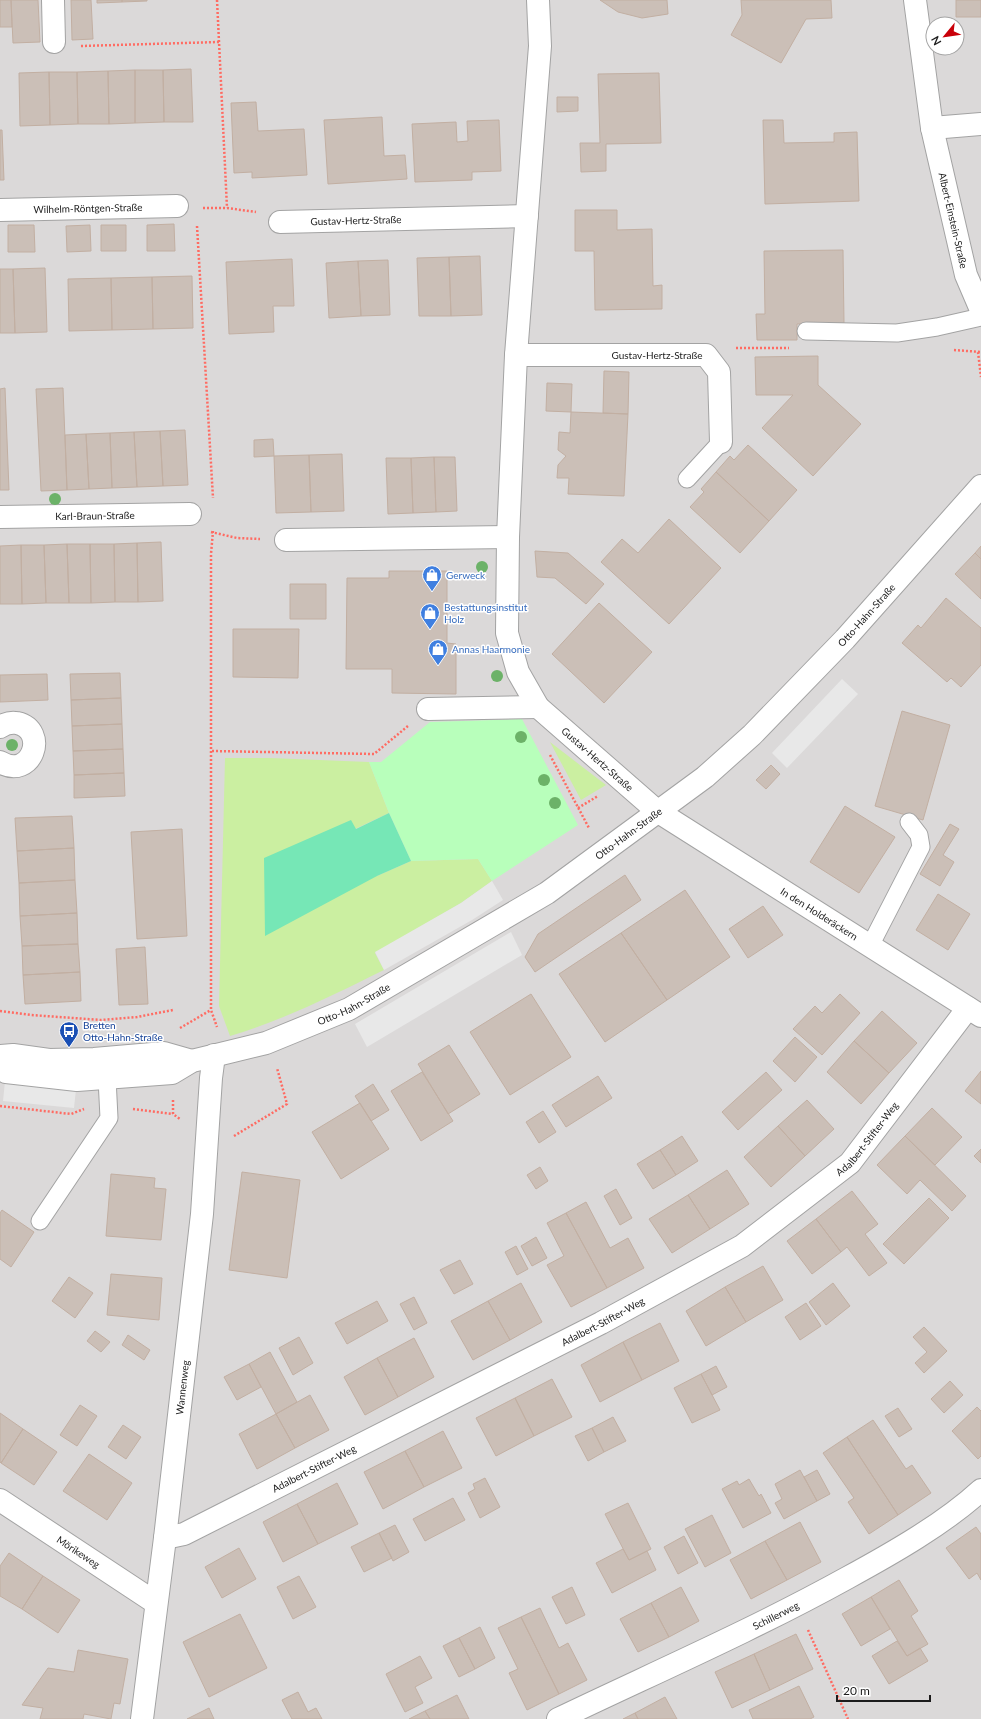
<svg xmlns="http://www.w3.org/2000/svg" width="981" height="1719" viewBox="0 0 981 1719" font-family="Lato,sans-serif">
<style>
.residential{fill:#dbd9d9;fill-rule:evenodd}
.grass{fill:#cbefa1}
.park{fill:#b8ffbb}
.pitch{fill:#76e7b6}
.parking{fill:#e8e8e8}
.building{fill:#cbbfb7;stroke:#c2afa2}
.lines{fill:none;stroke-linecap:round;stroke-linejoin:round}
.lane-casing{stroke:#a3a3a3;stroke-width:19}
.street-casing{stroke:#a3a3a3;stroke-width:24}
.path{stroke:#ff6b62;stroke-width:2.5;stroke-dasharray:2 2;stroke-linecap:butt}
.lane{stroke:#fff;stroke-width:17}
.street{stroke:#fff;stroke-width:22}
.tree{fill:#6cb268}
.labels{text-anchor:middle;stroke-width:3;stroke-linejoin:round;paint-order:stroke}
.street-label{font-size:10px;fill:#1c1c1c;stroke:#fff}
.shop-label{font-size:10px;fill:#366cbe;stroke:#fff;text-anchor:start}
.transit-label{font-size:10px;fill:#164399;stroke:#fff;text-anchor:start}
</style>
<rect width="100%" height="100%" fill="#efeae1"/>
<!-- residential -->
<path class="residential" d="M0 0H981V1719H0ZM933 24H957V48H933Z"/>
<!-- grass -->
<path class="grass" d="M550 742 606 785 581 800Z
M225 758H270L369 762 389 813 355 829 351 820 377 876 411 861 478 859 492 881 461 903 375 953 384 970C333 995 284 1020 230 1036L219 1006Z"/>
<!-- park -->
<path class="park" d="M522 719 578 825 492 881 478 859 411 861 389 813 369 762H381L430 722Z"/>
<!-- pitch -->
<path class="pitch" d="M389 813 411 861 377 876 265 936 264 858 351 820 356 829Z"/>
<!-- parking -->
<path class="parking" d="M842 679 858 694 787 768 772 753Z
M492 881 503 900 472 920 384 970 375 952 461 903Z
M511 932 522 955 367 1047 355 1024Z
M6 1072 77 1080 74 1108 3 1101Z"/>
<!-- building -->
<path class="building" d="M0 0H11L12 27H0Z
M11 0H38L40 42 13 43Z
M71 0H91L93 39 72 40Z
M97 0H122V2L97 3Z
M122 0H147V1L122 2Z
M600 0H667L668 14 642 18 618 12Z
M741 0H831L832 18 806 19 781 63 731 35 742 15Z
M956 0H981V17H956Z
M191 69 193 122H164L163 70Z
M135 70V123L109 124 108 71Z
M135 70H163L164 122 135 123Z
M108 71 109 124H78L77 72Z
M49 72 50 125 20 126 19 73Z
M49 72H77L78 124 50 125Z
M659 73 661 143 606 144V171L581 172 580 143H600L598 74Z
M557 97H578V111L557 112Z
M256 102 258 131 304 129 307 175 252 178V172L234 173 231 103Z
M382 117 384 156 405 155 407 179 328 184 324 120Z
M499 120 501 171 472 172V180L415 182 412 124 456 122 457 142 468 141 467 121Z
M763 120H783L784 143 834 142V133L857 132 859 201 765 204Z
M0 130H2L4 180H0Z
M575 210H617V230L652 229 653 286 662 285V309L595 310 594 251H575Z
M174 224 175 251H147V225Z
M8 225H34L35 252H8Z
M90 225 91 251 67 252 66 226Z
M101 225H126V251H101Z
M843 250 844 323 797 324V340H757L756 314H765L764 251Z
M480 256 482 315 451 316 449 257Z
M449 257 451 316H419L417 258Z
M292 259 294 306H273L274 332 229 334 226 262Z
M388 260 390 315 361 316 358 261Z
M358 261 361 316 329 318 326 263Z
M45 268 47 332 15 333 13 269Z
M0 269H13L15 333H0Z
M192 276 193 328 153 329 152 277Z
M152 277 153 329 112 330 111 278Z
M111 278 112 330 69 331 68 279Z
M818 356V385L861 424 813 476 762 428 793 395H756L755 357Z
M604 371 629 372 628 414 603 413Z
M547 383 572 384 571 412 546 411Z
M5 388 9 490H0V389Z
M63 388 67 490 41 491 36 389Z
M571 412 628 414 624 496 568 494 569 478H557L558 465 566 456 558 450 559 432 570 433Z
M185 430 188 485 163 486 160 431Z
M160 431 163 486 137 487 134 432Z
M134 432 137 487 112 488 110 433Z
M110 433 112 488 89 489 86 434Z
M86 434 89 489 67 490 65 435Z
M273 439 274 456 254 457V440Z
M748 445 797 490 769 521 716 472 730 456 734 460Z
M342 454 344 511 311 512 309 455Z
M309 455 311 512 276 513 274 456Z
M434 457 436 512 413 513 411 458Z
M434 457H455L457 511 436 512Z
M386 458H411L413 513 388 514Z
M716 472 769 521 740 553 690 507 704 492 701 489Z
M669 519 721 568 669 624 601 562 622 539 638 553Z
M161 542 163 601 138 602 137 543Z
M137 543 138 602H115L114 544Z
M67 544H90L91 603H69Z
M67 544 69 603H46L44 545Z
M90 544H114L115 602 91 603Z
M21 545 22 604H0V546Z
M21 545H44L46 603 22 604Z
M981 546V559L975 553Z
M535 551 568 553 604 584 586 604 555 578 537 577Z
M975 553 981 559V599L955 574Z
M389 571H447V643L456 644V694L392 693V669H346L347 578H389Z
M290 584H326V619H290Z
M946 598 981 628V665L961 687 951 678 947 682 902 643 918 625 921 628Z
M599 603 652 652 604 703 552 654Z
M233 629H299L298 678 233 677Z
M120 673 121 698 71 700 70 674Z
M47 674 48 700 0 702V675Z
M121 698 122 724 72 726 71 700Z
M902 711 950 725 923 820 875 806Z
M122 724 123 749 73 751 72 726Z
M123 749 124 773 74 775 73 751Z
M771 765 780 774 766 789 756 780Z
M124 773 125 796 74 798V775Z
M845 806 895 837 859 893 810 862Z
M72 816 74 848 17 851 15 818Z
M950 824 959 829 943 855 954 862 940 886 920 874Z
M182 829 187 936 137 939 131 832Z
M74 848 75 880 19 883 17 851Z
M625 875 641 900 535 972 525 957 538 934Z
M75 880 77 913 20 916 19 883Z
M685 890 730 957 667 1000 621 933Z
M938 894 970 914 948 950 916 930Z
M763 906 783 935 748 958 729 929Z
M77 913 78 944 22 946 20 916Z
M621 933 667 1000 605 1042 559 974Z
M78 944 80 972 23 975 22 946Z
M145 947 148 1004 119 1005 116 949Z
M80 972 81 1001 25 1004 23 975Z
M531 994 571 1057 510 1095 470 1032Z
M840 994 860 1013 822 1055 793 1029 815 1006 822 1013Z
M882 1011 917 1043 889 1073 854 1041Z
M795 1037 817 1057 795 1082 773 1061Z
M854 1041 889 1073 861 1104 827 1072Z
M449 1045 480 1094 448 1114 418 1064Z
M981 1071V1104L965 1091Z
M422 1072 453 1121 421 1141 391 1091Z
M766 1072 782 1090 738 1130 722 1112Z
M598 1076 612 1098 566 1127 552 1105Z
M373 1084 389 1110 371 1121 355 1096Z
M807 1100 834 1129 805 1156 778 1126Z
M360 1103 389 1149 341 1179 312 1132Z
M932 1108 962 1137 935 1165 905 1136Z
M543 1111 556 1132 539 1143 526 1122Z
M778 1126 805 1156 771 1187 744 1157Z
M682 1136 698 1161 676 1175 660 1150Z
M905 1136 966 1196 952 1211 920 1180 907 1194 877 1165Z
M981 1149V1163L974 1156Z
M660 1150 676 1175 653 1189 637 1164Z
M540 1167 548 1181 536 1189 527 1175Z
M727 1170 749 1204 710 1229 688 1195Z
M242 1172 300 1180 287 1278 229 1270Z
M111 1174 155 1178 154 1188 166 1189 161 1240 106 1236Z
M616 1189 632 1218 620 1225 604 1196Z
M852 1191 878 1224 865 1234 887 1263 869 1276 847 1247 841 1252 816 1219Z
M688 1195 710 1229 672 1253 649 1219Z
M929 1198 949 1218 904 1264 883 1244Z
M586 1202 610 1248 628 1238 644 1268 607 1288 566 1213Z
M2 1210 34 1232 11 1267 0 1259V1213Z
M566 1213 607 1288 571 1307 547 1265 564 1256 547 1223Z
M816 1219 841 1252 812 1274 787 1241Z
M536 1237 547 1258 532 1266 521 1246Z
M516 1246 528 1269 517 1275 505 1252Z
M460 1260 473 1284 454 1294 440 1270Z
M763 1266 783 1300 746 1322 725 1287Z
M111 1274 162 1278 159 1320 107 1315Z
M69 1277 93 1293 75 1318 52 1301Z
M521 1283 542 1322 510 1340 488 1301Z
M833 1283 850 1306 826 1325 809 1302Z
M725 1287 746 1322 706 1346 686 1311Z
M414 1297 427 1323 414 1330 400 1304Z
M377 1301 388 1321 347 1344 335 1323Z
M488 1301 510 1340 473 1360 451 1321Z
M806 1303 821 1326 800 1340 785 1317Z
M660 1323 679 1361 642 1380 623 1342Z
M924 1327 947 1351 924 1373 915 1363 927 1352 913 1337Z
M95 1331 110 1342 101 1352 87 1341Z
M128 1335 150 1350 144 1360 122 1345Z
M299 1337 313 1363 293 1375 279 1348Z
M414 1338 434 1377 398 1397 377 1358Z
M623 1342 642 1380 600 1402 581 1365Z
M270 1352 297 1402 276 1414 249 1364Z
M377 1358 398 1397 365 1415 344 1377Z
M249 1364 261 1387 237 1400 224 1377Z
M716 1366 727 1387 712 1395 701 1374Z
M701 1374 720 1410 692 1423 674 1388Z
M552 1379 572 1417 534 1436 515 1398Z
M950 1381 963 1395 944 1413 931 1399Z
M310 1395 329 1430 295 1448 276 1414Z
M515 1398 534 1436 496 1456 476 1418Z
M80 1405 97 1416 77 1446 60 1435Z
M977 1407 981 1411V1456L978 1459 952 1431Z
M898 1408 912 1429 899 1437 885 1416Z
M0 1413 23 1429 1 1463 0 1462Z
M276 1414 295 1448 257 1469 239 1434Z
M613 1417 626 1441 604 1452 592 1428Z
M873 1420 906 1469 912 1465 931 1493 898 1515 847 1437Z
M123 1425 141 1437 126 1459 108 1447Z
M592 1428 604 1452 588 1461 575 1436Z
M23 1429 57 1452 34 1485 1 1463Z
M443 1431 462 1468 424 1487 405 1451Z
M847 1437 898 1515 869 1534 848 1502 854 1498 823 1453Z
M405 1451 424 1487 383 1509 364 1472Z
M89 1454 132 1483 107 1520 63 1491Z
M800 1470 817 1501 784 1519 775 1503 782 1499 775 1484Z
M817 1470 830 1494 817 1501 804 1477Z
M485 1478 500 1507 480 1518 468 1493 475 1489 473 1484Z
M749 1479 759 1496 761 1494 771 1513 743 1528 722 1489 737 1481 739 1485Z
M337 1483 358 1524 318 1544 297 1504Z
M453 1498 465 1520 425 1541 413 1519Z
M628 1503 651 1549 629 1560 605 1514Z
M297 1504 318 1544 283 1562 263 1522Z
M712 1515 731 1553 705 1567 685 1529Z
M800 1522 821 1562 787 1580 765 1541Z
M395 1525 409 1552 393 1561 379 1533Z
M976 1527 981 1534V1580L977 1573 969 1579 946 1548Z
M379 1533 392 1558 364 1572 351 1547Z
M684 1536 698 1563 678 1574 664 1547Z
M765 1541 787 1580 751 1599 730 1560Z
M239 1548 256 1579 222 1598 205 1567Z
M623 1549 629 1560 647 1551 656 1570 612 1593 596 1563Z
M9 1553 43 1576 22 1609 0 1596V1566Z
M43 1576 80 1600 58 1633 22 1609Z
M299 1576 316 1607 293 1619 277 1587Z
M899 1580 918 1611 911 1616 928 1644 907 1656 871 1597Z
M572 1587 585 1615 566 1624 552 1597Z
M681 1587 699 1621 669 1637 651 1603Z
M871 1597 890 1629 861 1646 842 1614Z
M651 1603 669 1637 638 1652 620 1619Z
M540 1608 559 1648 568 1643 587 1680 559 1694 521 1617Z
M240 1614 267 1668 209 1697 183 1642Z
M521 1617 559 1694 527 1710 509 1673 518 1669 498 1628Z
M480 1627 495 1658 475 1669 459 1638Z
M796 1634 813 1669 770 1690 754 1654Z
M459 1638 475 1669 459 1677 443 1646Z
M897 1641 907 1656 920 1648 928 1661 889 1684 872 1656Z
M78 1650 128 1659 120 1704 114 1703 111 1719 84 1714 83 1719H40L43 1708 22 1705 48 1668 74 1672Z
M754 1654 770 1690 732 1708 715 1672Z
M420 1656 432 1678 415 1687 423 1703 405 1712 386 1674Z
M799 1686 814 1717 810 1719H753L749 1710Z
M298 1692 308 1712 316 1708 322 1719H292L282 1700Z
M457 1695 469 1719H430L425 1711Z
M665 1697 677 1719H638L635 1713Z
M209 1708 214 1719H187Z
M425 1711 430 1719H409Z
M635 1713 638 1719H623Z"/>
<g class="lines">
<defs>
<path id="lane" d="M806 331 897 333 937 327 981 317
M687 479 721 442
M870 946 921 847 919 835 909 822
M40 1221 109 1118 107 1078"/>
<g id="street">
<path d="M53 0 54 42"/>
<path id="s1" d="M538 0 540 46 516 355 508 537 507 633 518 672 538 707 657 811 981 1016"/>
<path id="s2" d="M915 0 932 128 966 275 981 310"/>
<path d="M932 128 981 124"/>
<path id="s3" d="M0 210 177 206"/>
<path id="s4" d="M280 222 527 216"/>
<path id="s5" d="M516 355H706L719 372 721 442"/>
<path id="s6" d="M0 517 190 514"/>
<path d="M286 540 508 537"/>
<path d="M428 709 538 707"/>
<path d="M0 727C6 723 11 722 17 723 49 730 32 781 0 762"/>
<path d="M0 1056 13 1055 49 1060 94 1059 164 1053 192 1061"/>
<path id="s7" d="M0 1067 6 1072 77 1080 172 1073 192 1061 266 1043 349 1009 547 893 705 777 752 735 845 639 981 486"/>
<path id="s8" d="M0 1500 156 1603"/>
<path id="s9" d="M165 1538 184 1534 601 1323 742 1246 850 1163 968 1008"/>
<path id="s10" d="M142 1719 165 1538 202 1214 211 1078 214 1055"/>
<path id="s11" d="M558 1719C654 1673 753 1630 847 1578 891 1554 944 1524 981 1490"/>
</g>
</defs>
<!-- lane casing -->
<use href="#lane" class="lane-casing"/>
<!-- street casing -->
<use href="#street" class="street-casing"/>
<!-- path -->
<path class="path" d="M217 0 227 208
M81 46 219 42
M203 208H227L256 212
M197 226 213 498
M736 348H789
M954 350 981 352
M978 352 981 377
M213 531 211 554V1010L217 1027
M211 532 237 538 260 539
M212 751 374 754 408 726
M550 755 589 828
M578 808 598 796
M0 1011 31 1015 101 1020 137 1017 173 1010
M180 1028 211 1010
M173 1100V1114L180 1119
M0 1106 71 1114 84 1109
M133 1109 173 1114
M234 1136 287 1104 277 1068
M808 1630 848 1719"/>
<!-- lane -->
<use href="#lane" class="lane"/>
<!-- street -->
<use href="#street" class="street"/>
</g>
<!-- trees -->
<g class="tree">
<circle cx="55" cy="499" r="6"/>
<circle cx="482" cy="567" r="6"/>
<circle cx="497" cy="676" r="6"/>
<circle cx="521" cy="737" r="6"/>
<circle cx="12" cy="745" r="6"/>
<circle cx="544" cy="780" r="6"/>
<circle cx="555" cy="803" r="6"/>
</g>
<!-- icons -->
<defs>
<symbol id="shop-pin" viewBox="-11 -11 22 30"><path d="M0 17L-7.5 6A9.5 9.5 0 1 1 7.5 6Z" fill="#3f7fe0" stroke="#fff"/><path d="M-5-2.5h2.3a2.7 3.5 0 0 1 5.4 0H5L5.5 6h-11ZM-1.5-2.5h3a1.5 2.3 0 0 0-3 0Z" fill="#fff"/></symbol>
<symbol id="bus-pin" viewBox="-11 -11 22 30"><path d="M0 17L-7.5 6A9.5 9.5 0 1 1 7.5 6Z" fill="#1a4fb4" stroke="#fff"/><path d="M-5-6H5V4H4V6H2V4H-2V6H-4V4H-5ZM-3.5-4V0h7V-4ZM-3.5 1.2v1.5H-2V1.2ZM2 1.2v1.5H3.5V1.2Z" fill="#fff"/></symbol>
</defs>
<g fill-rule="evenodd">
<use href="#shop-pin" x="421" y="564" width="22" height="30"/>
<use href="#shop-pin" x="419" y="602" width="22" height="30"/>
<use href="#shop-pin" x="427" y="638" width="22" height="30"/>
<use href="#bus-pin" x="58" y="1020" width="22" height="30"/>
</g>
<g class="labels">
<!-- street labels -->
<g class="street-label">
<text dy="4" stroke="none"><textPath href="#s3" startOffset="88">Wilhelm-Röntgen-Straße</textPath></text>
<text dy="4" stroke="none"><textPath href="#s2" startOffset="224">Albert-Einstein-Straße</textPath></text>
<text dy="4" stroke="none"><textPath href="#s4" startOffset="76">Gustav-Hertz-Straße</textPath></text>
<text dy="4" stroke="none"><textPath href="#s5" startOffset="141">Gustav-Hertz-Straße</textPath></text>
<text dy="4" stroke="none"><textPath href="#s6" startOffset="95">Karl-Braun-Straße</textPath></text>
<text dy="4" stroke="none"><textPath href="#s7" startOffset="1018">Otto-Hahn-Straße</textPath></text>
<text dy="4" stroke="none"><textPath href="#s1" startOffset="794">Gustav-Hertz-Straße</textPath></text>
<text dy="4" stroke="none"><textPath href="#s7" startOffset="694">Otto-Hahn-Straße</textPath></text>
<text dy="4" stroke="none"><textPath href="#s1" startOffset="1065">In den Holderäckern</textPath></text>
<text dy="4" stroke="none"><textPath href="#s7" startOffset="370">Otto-Hahn-Straße</textPath></text>
<text dy="4" stroke="none"><textPath href="#s9" startOffset="813">Adalbert-Stifter-Weg</textPath></text>
<text dy="4" stroke="none"><textPath href="#s9" startOffset="489">Adalbert-Stifter-Weg</textPath></text>
<text dy="4" stroke="none"><textPath href="#s10" startOffset="334">Wannenweg</textPath></text>
<text dy="4" stroke="none"><textPath href="#s9" startOffset="165">Adalbert-Stifter-Weg</textPath></text>
<text dy="4" stroke="none"><textPath href="#s8" startOffset="94">Mörikeweg</textPath></text>
<text dy="4" stroke="none"><textPath href="#s11" startOffset="241">Schillerweg</textPath></text>
</g>
<!-- shop labels -->
<g class="shop-label">
<text x="446" y="579">Gerweck</text>
<text x="444" y="611">Bestattungsinstitut<tspan x="444" dy="12">Holz</tspan></text>
<text x="452" y="653">Annas Haarmonie</text>
</g>
<!-- transit labels -->
<g class="transit-label">
<text x="83" y="1029">Bretten<tspan x="83" dy="12">Otto-Hahn-Straße</tspan></text>
</g>
</g>
<!-- north arrow -->
<g transform="translate(945 36) rotate(241)"><circle r="19" fill="#ffffff" stroke="#a4a4a4"/>
<path d="M0-3L7 15L0 10L-7 15Z" fill="#c90009"/>
<text y="-6" font-size="11" font-weight="bold" text-anchor="middle" fill="#1c1c1c">N</text>
</g>
<!-- scale -->
<path d="M837 1695v6h93v-6" fill="none" stroke="#1c1c1c" stroke-width="2"/>
<text x="843" y="1695" font-size="12" fill="#1c1c1c" stroke="#ffffff" stroke-width="3" paint-order="stroke">20 m</text>
</svg>
